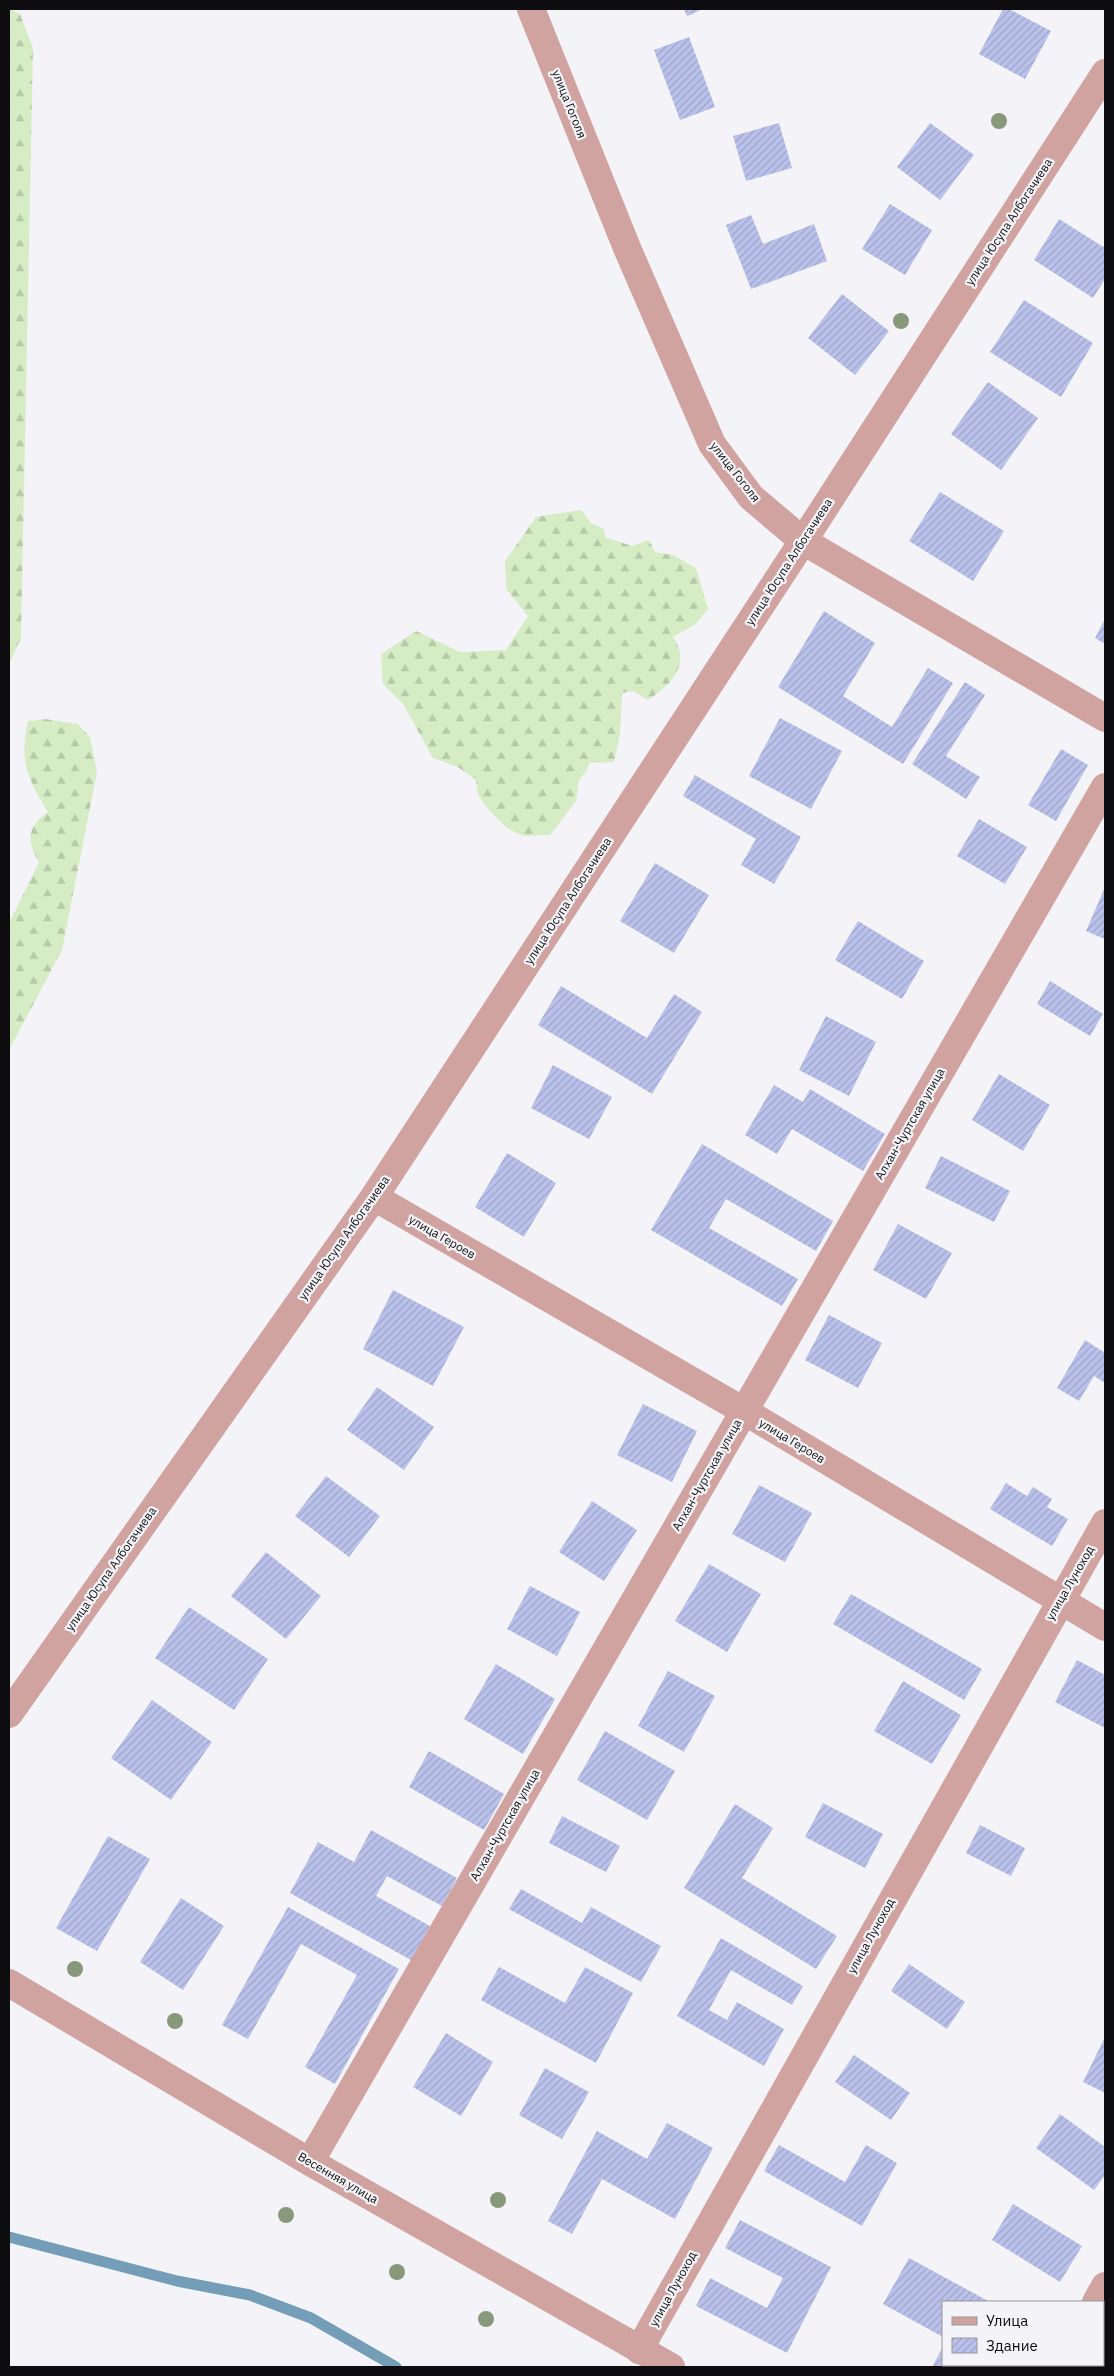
<svg xmlns="http://www.w3.org/2000/svg" width="1114" height="2376" viewBox="0 0 1114 2376" font-family="'IBM Plex Sans',sans-serif">
<style>
.forest{fill:url(#forest-firs)}
.lines{fill:none;stroke-linecap:round;stroke-linejoin:round}
.stream{stroke:#749eb7;stroke-width:11}
.building{fill:url(#building-hatch)}
.minor{stroke:#d0a3a0;stroke-width:28}
.tree{fill:#88987b}
.labels{text-anchor:middle;stroke-width:4.5;stroke-linejoin:round;paint-order:stroke}
.street-label{font-size:12px;fill:#0d0d0f;stroke:#f4f4f8}
</style>
<defs>
<pattern id="forest-firs" width="22" height="20" patternUnits="userSpaceOnUse" patternTransform="scale(1.25)"><rect width="22" height="20" fill="#d6ecc5"/><path d="M5 1l3.5 6h-7zM16 11l3.5 6h-7z" fill="#b6c9a8"/></pattern>
<pattern id="building-hatch" width="6" height="6" patternUnits="userSpaceOnUse" patternTransform="scale(1.25)"><rect width="6" height="6" fill="#bac1ea"/><path d="M-1 1l2-2M0 6l6-6M5 7l2-2" fill="none" stroke="#9fa5c8"/></pattern>
</defs>
<rect width="100%" height="100%" fill="#f4f4f8"/>
<!-- forest -->
<path class="forest" d="M9 9 20 14 33 48 21 638 9 664Z
M581 510 591 523 604 529 605 537 632 546 649 540 655 552 673 555 696 568 708 609 696 624 673 637C692 664 671 685 648 700L633 691 622 693 620 734 614 762 589 763 587 770 579 780 576 801 550 835 523 836 507 828 489 810 478 795 476 780 458 767 433 758 403 704 383 684 381 654 416 631 460 652 506 650 528 616 506 589 505 561 536 517Z
M45 719 78 724 90 737 97 772 62 950 9 1050V923L39 862C26 840 27 827 48 812 27 778 19 761 28 721Z"/>
<g class="lines">
<!-- stream -->
<path class="stream" d="M9 2237 177 2281 250 2295 311 2318 396 2367"/>
</g>
<!-- building -->
<path class="building" d="M684 9H703L687 16Z
M1003 9H1009L1051 31 1025 79 979 54Z
M689 37 715 107 680 120 654 50Z
M779 123 792 168 746 181 733 136Z
M930 123 974 155 940 200 897 167Z
M890 204 932 230 905 275 862 249Z
M751 215 763 244 814 224 827 261 751 289 726 225Z
M1059 219 1105 248V279L1093 298 1034 260Z
M842 294 889 331 855 375 808 338Z
M1024 300 1093 343 1061 397 990 352Z
M988 382 1038 418 1001 470 951 434Z
M940 492 1004 531 973 581 909 541Z
M824 611 875 643 843 696 892 727 928 668 953 683 903 764 778 687Z
M1105 619V644L1095 638Z
M965 682 985 695 946 756 980 777 966 799 912 764Z
M780 718 842 751 811 809 749 776Z
M1061 749 1088 765 1056 821 1028 805Z
M695 775 801 837 774 884 741 865 756 839 683 796Z
M979 819 1027 847 1005 884 957 856Z
M655 863 709 895 674 953 620 921Z
M1105 887V939L1086 931Z
M858 921 924 961 902 999 835 960Z
M1050 981 1103 1014 1090 1036 1037 1004Z
M561 986 647 1038 674 994 702 1012 652 1094 538 1025Z
M826 1016 876 1042 849 1096 799 1070Z
M553 1065 612 1097 589 1139 531 1108Z
M999 1074 1050 1105 1023 1151 972 1120Z
M774 1085 803 1102 810 1089 885 1134 863 1171 792 1129 777 1154 745 1135Z
M702 1144 833 1221 816 1251 726 1199 709 1228 798 1279 782 1306 651 1230Z
M507 1153 556 1183 524 1237 475 1207Z
M941 1156 1010 1191 994 1222 925 1188Z
M898 1224 952 1253 926 1299 873 1270Z
M393 1290 464 1327 433 1386 363 1349Z
M829 1315 882 1343 858 1388 805 1360Z
M1085 1340 1105 1353V1383L1094 1376 1079 1401 1057 1388Z
M377 1387 434 1427 404 1470 347 1430Z
M643 1404 697 1431 672 1482 617 1455Z
M326 1476 380 1516 349 1557 295 1516Z
M1006 1483 1027 1496 1033 1487 1052 1499 1047 1507 1068 1519 1052 1546 990 1509Z
M759 1485 812 1513 785 1562 732 1534Z
M592 1501 637 1530 604 1581 559 1552Z
M266 1552 321 1596 286 1639 231 1596Z
M709 1564 761 1594 727 1652 675 1621Z
M530 1586 580 1612 557 1656 507 1629Z
M851 1594 982 1669 964 1700 833 1624Z
M189 1607 268 1659 234 1710 155 1658Z
M1077 1660 1105 1675V1728L1055 1702Z
M496 1664 555 1699 523 1754 464 1719Z
M668 1671 715 1696 684 1752 638 1726Z
M903 1681 961 1715 932 1764 874 1731Z
M152 1700 212 1742 171 1800 111 1758Z
M605 1731 675 1771 647 1820 577 1780Z
M429 1751 504 1794 484 1830 409 1787Z
M823 1803 883 1834 865 1868 805 1837Z
M735 1804 773 1828 742 1878 837 1936 816 1969 684 1888Z
M562 1816 620 1846 606 1872 549 1843Z
M980 1825 1025 1848 1011 1876 966 1853Z
M371 1830 457 1878 442 1906 387 1876 376 1896 430 1926 411 1960 290 1893 318 1842 354 1862Z
M108 1836 150 1859 97 1951 56 1928Z
M521 1889 582 1923 591 1907 661 1946 641 1982 509 1909Z
M181 1898 224 1926 183 1990 140 1962Z
M288 1907 399 1969 335 2084 305 2067 357 1975 301 1944 248 2039 222 2025Z
M721 1938 803 1986 792 2005 731 1970 709 2010 727 2020 737 2002 784 2029 764 2066 677 2016Z
M909 1964 965 2002 947 2029 891 1991Z
M499 1967 565 2003 585 1967 633 1993 596 2063 481 2000Z
M446 2033 493 2062 461 2116 413 2087Z
M1105 2037V2093L1083 2082Z
M854 2055 910 2093 891 2120 835 2082Z
M545 2068 589 2092 562 2139 519 2115Z
M1060 2114 1105 2147V2175L1094 2190 1036 2148Z
M667 2123 713 2148 675 2219 602 2179 572 2234 548 2221 597 2131 647 2159Z
M779 2145 845 2182 866 2145 897 2163 862 2226 764 2171Z
M1013 2204 1082 2246 1060 2282 992 2240Z
M740 2220 831 2267 787 2353 696 2306 710 2278 767 2308 783 2278 725 2248Z
M909 2258 990 2302H943V2337L883 2304Z
M943 2347V2365H1007L1006 2367H932Z"/>
<g class="lines">
<!-- minor -->
<path class="minor" d="M531 9 627 248 712 444 751 497 803 541 1105 718
M374 1197 744 1411 1105 1627
M9 1714 374 1197 803 541 1105 73
M9 1983 310 2162 671 2367
M310 2162 1105 787
M1096 2302 1105 2286
M639 2350 1105 1523
M1058 2367 1059 2365"/>
</g>
<!-- trees -->
<g class="tree">
<circle cx="999" cy="121" r="8"/>
<circle cx="901" cy="321" r="8"/>
<circle cx="75" cy="1969" r="8"/>
<circle cx="175" cy="2021" r="8"/>
<circle cx="498" cy="2200" r="8"/>
<circle cx="286" cy="2215" r="8"/>
<circle cx="397" cy="2272" r="8"/>
<circle cx="486" cy="2319" r="8"/>
</g>
<g class="labels">
<!-- street labels -->
<g class="street-label">
<text transform="translate(569 104) rotate(68)" y="4">улица Гоголя</text>
<text transform="translate(1009 222) rotate(-57)" y="4">улица Юсупа Албогачиева</text>
<text transform="translate(735 472) rotate(52)" y="4">улица Гоголя</text>
<text transform="translate(789 562) rotate(-57)" y="4">улица Юсупа Албогачиева</text>
<text transform="translate(568 901) rotate(-57)" y="4">улица Юсупа Албогачиева</text>
<text transform="translate(910 1124) rotate(-60)" y="4">Алхан-Чуртская улица</text>
<text transform="translate(442 1237) rotate(30)" y="4">улица Героев</text>
<text transform="translate(344 1238) rotate(-55)" y="4">улица Юсупа Албогачиева</text>
<text transform="translate(792 1441) rotate(31)" y="4">улица Героев</text>
<text transform="translate(707 1475) rotate(-60)" y="4">Алхан-Чуртская улица</text>
<text transform="translate(111 1569) rotate(-55)" y="4">улица Юсупа Албогачиева</text>
<text transform="translate(1070 1583) rotate(-60)" y="4">улица Луноход</text>
<text transform="translate(505 1825) rotate(-60)" y="4">Алхан-Чуртская улица</text>
<text transform="translate(871 1936) rotate(-61)" y="4">улица Луноход</text>
<text transform="translate(338 2178) rotate(30)" y="4">Весенняя улица</text>
<text transform="translate(673 2289) rotate(-61)" y="4">улица Луноход</text>
</g>
</g>
<!-- border -->
<rect width="1114" height="2376" fill="none" stroke="#0d0d0f" stroke-width="20"/>
<!-- legend -->
<rect x="942" y="2301" width="162" height="65" fill="#f4f4f8" stroke="#98989b"/>
<rect x="952" y="2317" width="25" height="8" fill="#d0a3a0" stroke="#98989b"/>
<text x="986" y="2326" font-size="15" fill="#0d0d0f">Улица</text>
<rect x="952" y="2338" width="25" height="15" fill="url(#building-hatch)" stroke="#98989b"/>
<text x="986" y="2351" font-size="15" fill="#0d0d0f">Здание</text>
</svg>
